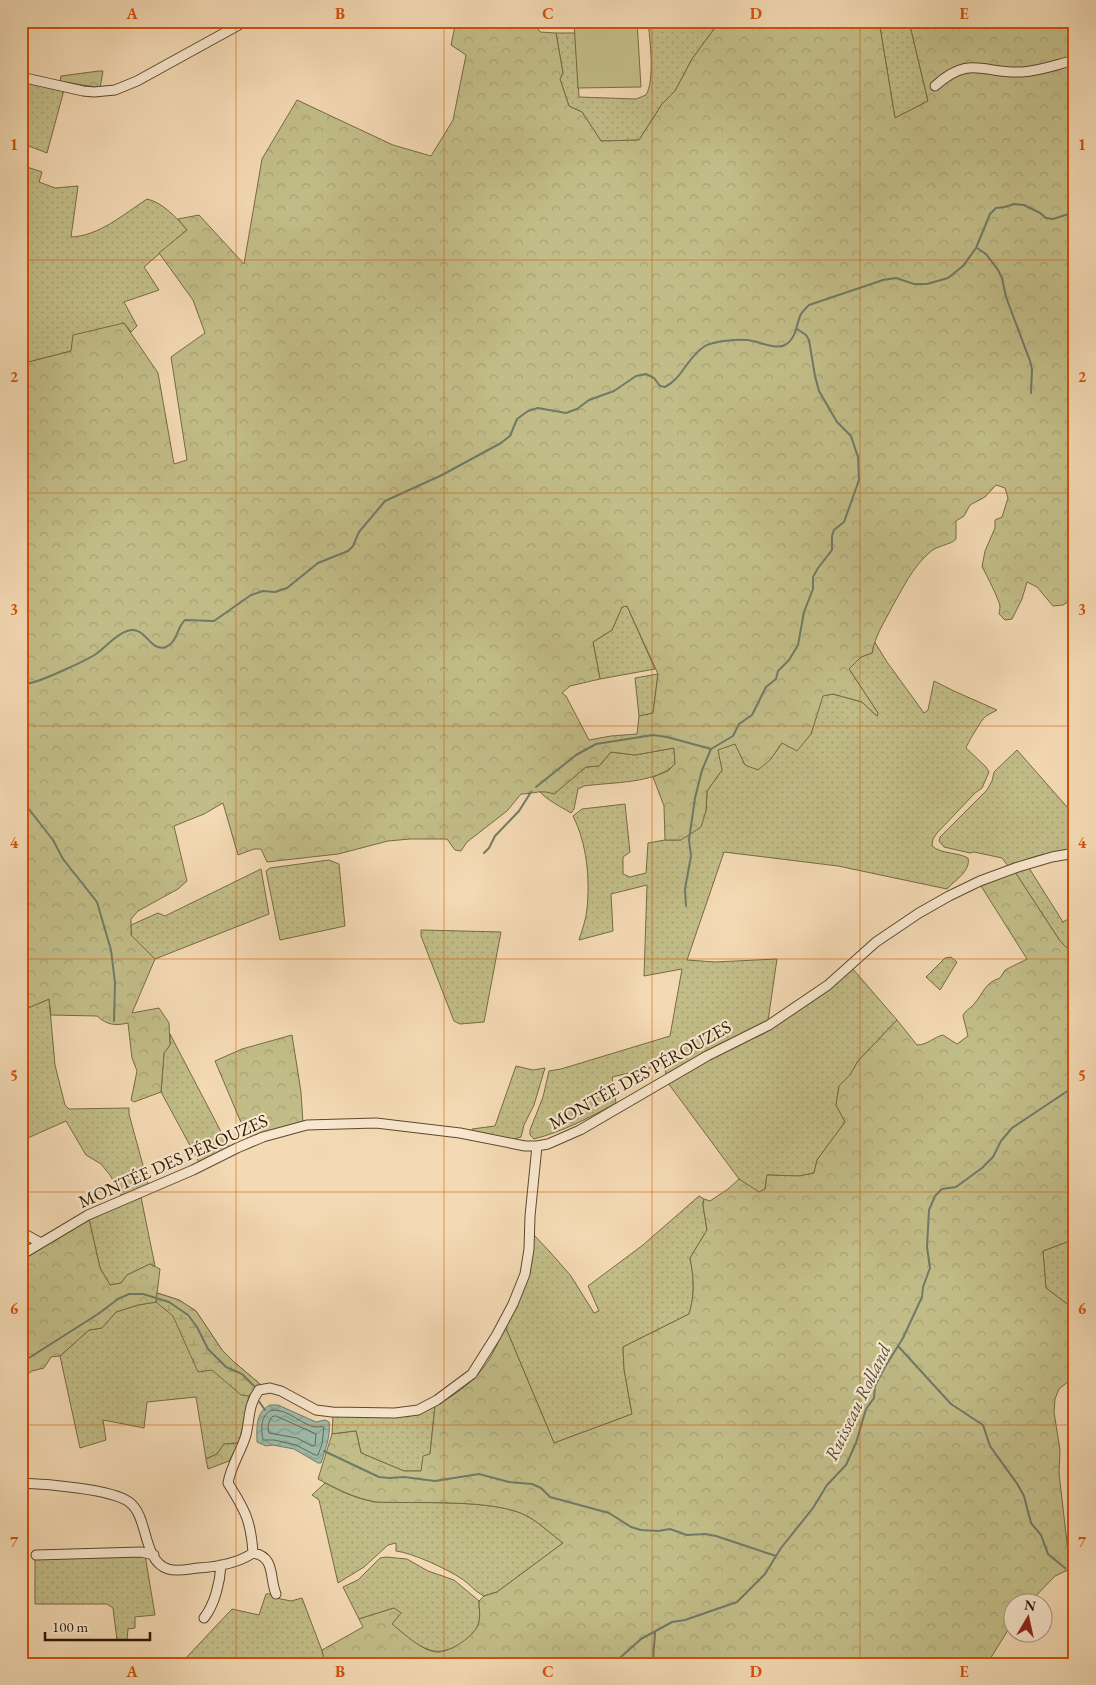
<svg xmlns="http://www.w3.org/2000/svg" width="1096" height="1685" viewBox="0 0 1096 1685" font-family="'EB Garamond',serif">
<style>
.grass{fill:url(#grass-dots);stroke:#766a45}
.forest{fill:url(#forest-crowns);stroke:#766a45;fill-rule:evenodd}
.wetland{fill:url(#wetland-marsh);stroke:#766a45}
.pitch{fill:#c2bd88;stroke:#766a45}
.water{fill:url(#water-waves);stroke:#6f7a67}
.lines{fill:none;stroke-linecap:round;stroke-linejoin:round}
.shore{stroke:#646a56;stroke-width:1}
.stream{stroke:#6f7a67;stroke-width:2}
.minor-casing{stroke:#5d482e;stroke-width:11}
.minor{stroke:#f8e7ce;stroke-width:9}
.grid{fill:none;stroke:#d5520b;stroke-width:1;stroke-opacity:0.55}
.labels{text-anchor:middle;stroke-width:4.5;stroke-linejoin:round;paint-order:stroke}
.street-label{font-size:18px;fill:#2b1802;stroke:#f8e7ce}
.water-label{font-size:19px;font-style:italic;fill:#53513d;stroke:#f8e7ce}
.neatline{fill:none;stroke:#d5520b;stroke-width:2}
.grid-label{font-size:16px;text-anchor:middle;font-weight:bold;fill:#d5520b}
</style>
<defs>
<pattern id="grass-dots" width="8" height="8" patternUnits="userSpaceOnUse" patternTransform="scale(1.25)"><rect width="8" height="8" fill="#c2bd88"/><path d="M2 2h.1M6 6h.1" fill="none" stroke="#a7a274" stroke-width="1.8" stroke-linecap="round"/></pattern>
<pattern id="forest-crowns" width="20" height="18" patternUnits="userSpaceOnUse" patternTransform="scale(1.25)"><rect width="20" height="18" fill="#c2bd88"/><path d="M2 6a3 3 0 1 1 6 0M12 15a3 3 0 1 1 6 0" fill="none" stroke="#a7a274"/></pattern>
<pattern id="wetland-marsh" width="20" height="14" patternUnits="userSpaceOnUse" patternTransform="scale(1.25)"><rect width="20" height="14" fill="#c2bd88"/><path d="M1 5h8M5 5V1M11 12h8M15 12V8" fill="none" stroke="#a7a274"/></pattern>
<pattern id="water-waves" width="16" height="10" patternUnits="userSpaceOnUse" patternTransform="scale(1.25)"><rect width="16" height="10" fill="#9cbbaa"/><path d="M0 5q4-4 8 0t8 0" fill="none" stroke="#87a091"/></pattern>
</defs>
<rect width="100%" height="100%" fill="#f4dab4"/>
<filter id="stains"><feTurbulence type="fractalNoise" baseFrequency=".004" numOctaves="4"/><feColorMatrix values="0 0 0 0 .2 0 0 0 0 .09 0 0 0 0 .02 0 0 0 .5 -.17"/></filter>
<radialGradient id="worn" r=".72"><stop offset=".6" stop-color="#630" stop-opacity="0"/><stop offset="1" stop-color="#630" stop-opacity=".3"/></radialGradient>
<!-- grass -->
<path class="grass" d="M648 21H720L692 59 675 91 662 104 639 140 601 141 582 112 569 106 560 79 563 73 556 33H575L579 97 636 99 646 95C655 80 650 40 648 21Z
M879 21H909L928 101 895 118Z
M21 80 64 90 47 153 21 143Z
M21 165 42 172 39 182 55 188 78 186 71 237C99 236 124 214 147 199 162 202 177 218 187 230L144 267 159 290 124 302 137 326 131 332 124 323 71 351 21 364Z
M627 606 655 669 600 679 593 642 612 630 622 607Z
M874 641 887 662 924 713 928 710 934 681 954 691 997 710C992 713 986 715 983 719 980 723 967 744 966 748L986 767 989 772 982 788 975 793 937 833 933 839 932 846C941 854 957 852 968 858 971 871 955 880 947 889L838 866 724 852 687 960 715 962 777 959 768 1021 712 1049 666 1074 664 1065 612 1077 616 1103C589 1118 564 1131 534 1139L530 1135V1130L543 1097 549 1071 561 1069 670 1036 682 969 644 976 647 885 611 894 613 931 579 940C582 930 586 920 587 909 590 878 587 844 573 816L582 809 625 804 630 852 623 857V874L630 877 646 873 648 843 665 840H681L706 811 707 791 722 770 717 750 735 743 745 765 770 760 782 743 811 734 822 696 833 694 862 702 877 716 878 713 849 669 861 657 872 653Z
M658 674 653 713 639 716 635 678Z
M674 748 675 764C656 784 611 782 584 786L578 789 574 809 571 813C560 806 548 801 539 791L543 790 554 794 586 767 599 766 611 752 635 755Z
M1017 750 1075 816V848L1037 856 1008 866 1002 858 974 852 970 853 944 847 939 841 940 837 987 790 992 781 994 772Z
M329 860 339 864 345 926 280 940 266 871 270 868Z
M1029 868 1063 922 1075 915V951L1071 952 1060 941 1015 872Z
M261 869 269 914 155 959 131 935V925L158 913 165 916Z
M421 930 501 932 484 1022 460 1024 454 1021 421 936Z
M951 957 957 962 940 990 926 977 945 958Z
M852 968 897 1020 858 1061 850 1075 839 1086 836 1105 845 1122 817 1160 814 1173 799 1176 767 1175 765 1189 759 1193 739 1179 668 1083 726 1050 763 1034 831 989Z
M49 999 55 1065 65 1105 69 1109 129 1108V1114L148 1184 123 1196 121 1195 110 1175 101 1164 86 1155 66 1121 21 1141V1011Z
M170 1034 230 1149 200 1164 161 1092 164 1053 170 1045Z
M516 1066 533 1070 545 1068 534 1105 524 1125 521 1137C507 1143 486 1134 472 1131V1129L495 1126Z
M699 1196 704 1199 703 1205 707 1230 690 1258C694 1278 695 1295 689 1314L623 1347 624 1369 632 1414 554 1443 505 1326C522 1297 533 1269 534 1235L550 1252 571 1276 594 1313 599 1311 588 1286 643 1245Z
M141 1197 155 1266 150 1264 127 1275 121 1283 110 1285 100 1268 89 1219Z
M1075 1239V1310L1046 1288 1043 1251Z
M157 1293 179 1300 196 1311 222 1350 234 1362 260 1384 249 1396 239 1443 224 1444 217 1454 206 1459 196 1397 147 1402 144 1428 103 1420 106 1440 80 1448 60 1356 89 1330 102 1328 116 1312 138 1305 156 1302Z
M435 1406 430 1454 421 1471H404L361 1453 356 1431 332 1434 333 1415 409 1416 419 1414Z
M325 1483C342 1492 357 1499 376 1502 415 1504 497 1498 529 1517 541 1524 552 1535 563 1543L497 1592 484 1596C474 1591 471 1585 462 1579 447 1569 413 1553 396 1551V1543L388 1545 364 1567 338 1583 319 1500 312 1495Z
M145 1555 155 1615 135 1617V1628L128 1629 127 1640H117L113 1608 107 1604H35V1557Z
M386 1557 407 1559 428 1571 454 1580 479 1601C479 1609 481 1617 478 1625 472 1640 446 1656 430 1650 415 1645 403 1634 391 1624L394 1608 359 1619 343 1587 358 1580 380 1558Z
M266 1594H273L276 1598 291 1601 302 1598 324 1656 325 1664H189L185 1659 232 1609 259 1615Z"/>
<!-- forest -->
<path class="forest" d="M456 21H517L535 24 540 32 556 33 563 73 560 79 569 106 582 112 601 141 639 140 662 104 675 91 692 59 720 21H879L895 118 928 101 909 21H1075V598L1063 605 1053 606 1037 587 1027 582 1022 599 1012 619 1005 620 999 614C999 612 1000 609 1000 606 999 600 986 573 982 567L985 551 995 528V520L1002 517 1008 498 1005 488 996 485 985 497 970 505 964 516 956 521V539C951 545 937 545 929 553 912 568 903 588 892 607 884 623 875 636 872 653L861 657 849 669 878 713 877 716 862 702 833 694 823 696 811 734 797 751 782 743 770 760 758 770 745 765 735 744 718 750 722 770 707 791 706 811 701 827 681 840H665L664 806 653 777 668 771 675 764 674 748 635 755 611 752 599 766 586 767 554 794C540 789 535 794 521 794L507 811 467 842 461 851 455 850 447 839H410L388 841 338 854 267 862 261 849H254L238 855 223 803 204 814 174 826 187 881 178 889 138 911 131 919V935L155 959 132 1013 159 1008 169 1023 170 1045 164 1053 161 1092 134 1102 131 1100 137 1071 132 1058 128 1023C115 1026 107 1025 97 1016L51 1015 49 999 21 1011V364L71 351 73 335 124 323 158 373 174 464 187 460 171 357 205 333 193 300 159 253 187 230 178 219 199 215 244 264 262 159 297 100 393 145 431 156 453 120 466 55 451 45ZM627 606 658 674 653 713 639 716 637 734 611 736 589 740 566 696 562 693 570 686 600 679 593 642 612 630 622 607Z
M99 71H103L100 88 60 81 61 76Z
M1015 872 1060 941 1071 952 1075 951V1239L1043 1251 1046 1288 1075 1310V1376L1059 1389 1055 1399 1054 1412 1060 1450 1059 1473 1070 1569 1055 1576 1030 1602H1014L1013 1622 987 1664H325L322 1650 363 1627 359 1619 394 1608 401 1613 392 1624C403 1633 423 1652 438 1652 451 1652 474 1636 478 1625 481 1617 479 1609 479 1601L484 1596 497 1592 563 1543C552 1535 541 1524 529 1517 497 1498 415 1504 376 1502 354 1498 337 1489 318 1479L332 1434 356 1431 361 1453 404 1471H421L423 1456 430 1454 435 1406C455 1395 476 1381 488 1361 495 1351 500 1338 505 1326L554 1443 632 1414 624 1369 623 1347 689 1314C695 1295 694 1278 690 1258L707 1230 703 1205 704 1199 710 1201 728 1189 739 1179 759 1192 765 1189 767 1175 799 1176 814 1173 817 1160 845 1122 836 1105 839 1086 850 1075 858 1061 897 1020 917 1045C927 1045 934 1037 943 1035L957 1044 968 1036 963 1016C965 1010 970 1009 974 1004 984 993 984 983 1000 978L1005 970 1027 959 981 886Z
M292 1035 301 1092 303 1123 284 1127 248 1139 215 1061 242 1049Z
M89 1219 100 1268 110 1285 121 1283 127 1275 150 1264 160 1269 156 1302 138 1305 116 1312 102 1328 89 1330 60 1356 51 1357 44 1368 32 1371 21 1379V1330L24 1328 21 1318V1259Z
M239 1443 229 1461 208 1469 206 1459 217 1454 224 1444Z"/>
<!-- wetland -->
<path class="wetland" d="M157 1293 179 1300 196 1311 222 1350 234 1362 260 1384 249 1396 241 1395 212 1370 198 1372 173 1316 156 1302Z"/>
<!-- pitch -->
<path class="pitch" d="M594 21H637L641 87 578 88 574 22Z"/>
<!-- water -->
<path class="water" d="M270 1405H278L316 1422 325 1420 329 1422C331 1436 325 1450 321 1463H318L294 1449 273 1445 266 1446 257 1442C257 1427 255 1413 270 1405Z"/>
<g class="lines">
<!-- shore -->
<path class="shore" d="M272 1410C289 1409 303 1426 316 1427 318 1427 321 1426 324 1427L322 1444 318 1455H315L296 1445 274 1440H263C261 1429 260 1415 272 1410Z
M276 1416 316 1434 315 1445 312 1446 297 1438 269 1433C267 1428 268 1422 272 1417Z"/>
<!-- stream -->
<path class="stream" d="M977 248 986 254 998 270 1002 278 1006 297 1030 361 1032 369 1031 393
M21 681C23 682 27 683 29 683 38 683 87 660 96 654 106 647 115 635 127 631 146 624 149 653 166 647 177 643 177 627 185 620L214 621 251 595 263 591 275 592 287 588 318 563 348 551 353 546 359 532 385 501 442 475 501 443 510 436 517 419 528 411 538 408 566 413 577 409 589 400 614 391 636 376 646 374 654 378 660 386 665 387C683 378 687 357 705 346 714 341 738 339 747 340 758 341 775 350 785 345 797 338 796 324 801 314 803 311 806 308 809 305L883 280 896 278 914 284H927L948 278 963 266 976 248 990 214 996 208 1005 207 1014 204 1024 205 1040 213 1046 218 1053 219 1075 212
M536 787 576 755 596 744 653 735 667 737 711 749
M21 799 53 840 63 859 97 902 111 950 115 983 114 1021
M484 853 489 848 495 836 519 811 531 792
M686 906 685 889 691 856 689 840 695 798 702 770 711 749 733 736 739 724 752 715 766 687 776 679 778 671 789 660 798 645 804 612 813 589V577L818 568 832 550V536L834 530 844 522 859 480 858 457 851 436 837 422 819 391 815 376 809 340 806 335 797 329
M898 1346 951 1404 983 1425 990 1446 1018 1485 1024 1496 1031 1523 1041 1535 1048 1554 1065 1568
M21 1363 98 1314 118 1299 129 1294H143L169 1302 188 1315 197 1327 208 1349 226 1367 242 1374 254 1386
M258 1400 265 1410
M324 1451 379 1477 389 1478 404 1477 435 1481 479 1474 509 1482 532 1484 541 1488 550 1497 609 1513 631 1527 641 1530 658 1531 670 1529 687 1535 705 1534 716 1536 776 1556
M613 1664 641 1639 672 1622 685 1620 737 1602 765 1574 781 1548 813 1508 827 1485 846 1465 856 1443 866 1409 874 1398 875 1386 885 1367 903 1338 922 1297 923 1287 930 1268 927 1247 929 1210 935 1196 942 1189 956 1187 982 1168 993 1157 1001 1141 1012 1128 1075 1086
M654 1664C652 1653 655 1643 655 1632"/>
<defs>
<path id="minor" d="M21 77 83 91 94 92 115 90 137 81 246 21
M935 86C970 54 983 74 1022 72 1040 71 1058 64 1075 60
M21 1232 41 1243
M21 1255 88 1215 193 1170 237 1148 263 1137 307 1125 376 1123 460 1133 525 1146H537L548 1144 580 1130 707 1056 769 1025 828 985 876 942 919 913 949 896 980 881 1018 867 1052 857 1075 853
M21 1483C45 1484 112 1489 129 1502 149 1516 142 1561 168 1569 177 1572 189 1569 198 1568 216 1567 238 1563 253 1553 276 1557 269 1578 276 1594
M253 1553C251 1521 245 1510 228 1483 231 1465 241 1452 246 1435 250 1418 248 1405 259 1390L270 1388 281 1391 316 1410 332 1412 395 1413 418 1410 437 1400 472 1374 496 1336 513 1304 525 1274 529 1249 530 1216 537 1146
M36 1555 141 1552 154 1555
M204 1618C215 1604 220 1582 221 1565"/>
</defs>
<!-- minor casing -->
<use href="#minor" class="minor-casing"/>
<!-- minor -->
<use href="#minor" class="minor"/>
</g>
<!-- grid -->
<path class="grid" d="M236 21V1664M444 21V1664M652 21V1664M860 21V1664M21 260H1075M21 493H1075M21 726H1075M21 959H1075M21 1192H1075M21 1425H1075"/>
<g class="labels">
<!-- street labels -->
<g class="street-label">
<text transform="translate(640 1075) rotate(-29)" y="6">MONTÉE DES PÉROUZES</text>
<text transform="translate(173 1161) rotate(-24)" y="6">MONTÉE DES PÉROUZES</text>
</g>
<!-- water labels -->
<g class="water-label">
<text transform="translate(857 1402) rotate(-64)" y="7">Ruisseau Rolland</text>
</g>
</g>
<!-- margin -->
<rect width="1096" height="1685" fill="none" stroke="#f4dab4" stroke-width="55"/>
<!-- north arrow -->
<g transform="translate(1028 1618) rotate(9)"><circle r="24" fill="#f8e7ce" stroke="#a6947c"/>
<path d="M0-4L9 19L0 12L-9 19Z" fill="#8f2418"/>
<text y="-8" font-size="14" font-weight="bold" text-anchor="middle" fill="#2b1802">N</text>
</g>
<!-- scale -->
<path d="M45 1632v8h105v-8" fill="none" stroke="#2b1802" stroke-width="2.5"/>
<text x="52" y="1632" font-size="15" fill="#2b1802" stroke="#f8e7ce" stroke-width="4" paint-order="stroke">100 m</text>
<rect x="28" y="28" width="1040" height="1630" class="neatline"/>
<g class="grid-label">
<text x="132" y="19">A</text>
<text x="340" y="19">B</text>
<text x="548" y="19">C</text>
<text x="756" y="19">D</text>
<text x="964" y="19">E</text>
<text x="14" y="150">1</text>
<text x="1082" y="150">1</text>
<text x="14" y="382">2</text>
<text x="1082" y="382">2</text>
<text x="14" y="615">3</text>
<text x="1082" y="615">3</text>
<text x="14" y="848">4</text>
<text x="1082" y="848">4</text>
<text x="14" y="1081">5</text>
<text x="1082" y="1081">5</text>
<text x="14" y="1314">6</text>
<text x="1082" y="1314">6</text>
<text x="14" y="1547">7</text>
<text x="1082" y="1547">7</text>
<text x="132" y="1677">A</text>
<text x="340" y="1677">B</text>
<text x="548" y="1677">C</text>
<text x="756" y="1677">D</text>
<text x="964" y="1677">E</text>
</g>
<rect width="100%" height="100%" filter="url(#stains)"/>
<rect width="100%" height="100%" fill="url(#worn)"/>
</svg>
